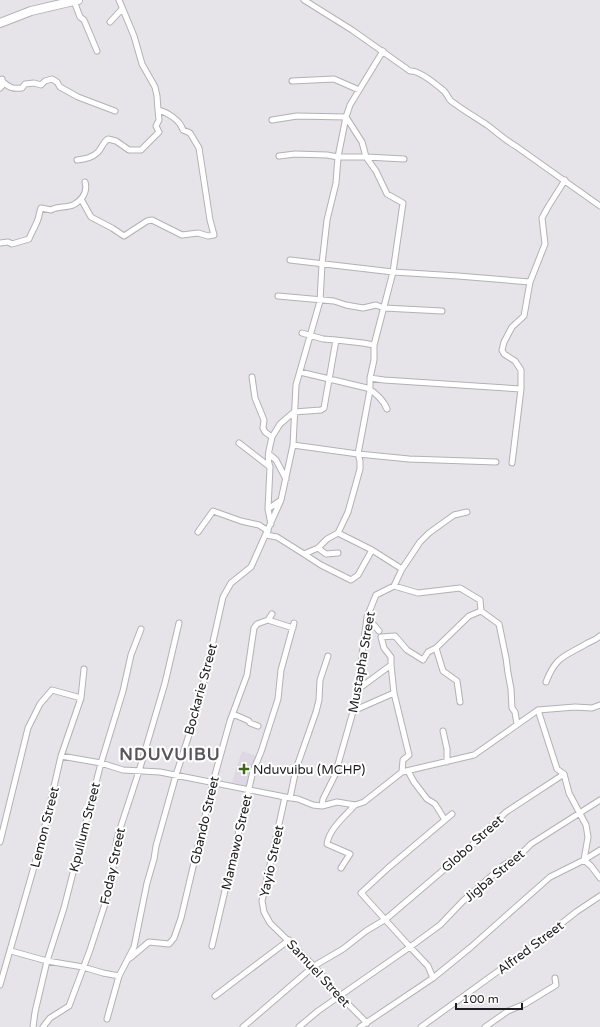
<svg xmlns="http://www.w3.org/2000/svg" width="600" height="1027" viewBox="0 0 600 1027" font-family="'Varela Round',sans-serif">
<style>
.built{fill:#ddd8e3}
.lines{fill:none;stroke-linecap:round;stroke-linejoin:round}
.minor-casing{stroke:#b2b1b5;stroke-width:7}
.primary-casing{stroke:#b2b1b5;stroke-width:10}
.minor{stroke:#fff;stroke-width:5}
.primary{stroke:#fff;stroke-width:8}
.poi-dot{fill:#42651c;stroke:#fff;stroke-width:1.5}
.labels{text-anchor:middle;stroke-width:4;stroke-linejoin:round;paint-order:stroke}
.street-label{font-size:13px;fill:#1e1d1f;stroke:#fff}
.poi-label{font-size:13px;fill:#1e1d1f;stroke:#fff;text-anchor:start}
.district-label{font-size:17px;font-weight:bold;letter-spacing:1px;fill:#58565a;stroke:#fff}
</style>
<rect width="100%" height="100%" fill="#e6e4e8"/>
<!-- built -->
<path class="built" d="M242 751 256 756 247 787 232 782Z"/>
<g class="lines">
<defs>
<path id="minor" d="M304 0 352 30 410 71C419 70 437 85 444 91 447 94 448 98 451 101 463 110 475 117 487 125 498 133 505 140 517 147L600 206
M74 1 80 17 84 20 97 51
M110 22 122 9
M292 81 334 79 359 90
M3 82C10 88 13 89 22 88L25 84 34 83 41 85 45 81 52 79 57 82 60 87 78 97 115 111
M0 88 2 86V79
M272 120 297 116 346 117 362 142 366 157 376 171 387 194 403 203 393 272 374 345
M279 156 295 154 327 155 338 157H366L404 159
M77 160C85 159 92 158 98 152 102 148 103 142 108 139L116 141 129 150H141L159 132 156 126 159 120 158 110
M81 199 91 217 112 228 124 236 147 221 152 220 182 235 198 233 208 236 214 235 210 220 199 148 190 133 183 130C180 120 167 112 158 110L157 96 155 87 142 64 134 36 119 0
M0 243 8 242 12 244 29 239C31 233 34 229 36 224 39 219 39 213 41 208L51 210C57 206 66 208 73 205 82 200 88 192 85 182
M290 260 393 272 458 276 530 282
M278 296 334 301 346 305 363 308 376 305 384 308 442 311
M336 340 363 343 374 345V360L370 378 384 380 521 389
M300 372 367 388C375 392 384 401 387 409
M252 377 255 398 264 420 263 428 265 432 272 437C270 447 266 457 270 467L268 509 271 524
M272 437 280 424 294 412 321 410 324 408 336 340 323 339 302 333
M239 443 270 467
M293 445 358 454 370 390V378
M269 454 276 460 286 479
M512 463 521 389V370L515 361 504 354 502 350 504 342 512 327 524 316 530 282 545 244 542 218 548 207 565 180
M281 500 293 445 296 385 320 301 322 264 327 220 336 183 338 157 346 117 350 105 383 51
M198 532 213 511 241 521 259 525 268 531
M338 533 372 550 402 569
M266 535 277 537 304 554 318 548 327 539 338 533 348 512 360 469V461L358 454 409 459 496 462
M318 548 326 554 338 553
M304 554 321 565 351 580 358 575 372 550
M394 586 418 593 460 588 480 600 481 611 499 624 506 658 508 673 511 689 512 708 515 712 517 724
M367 617 379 631
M268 620 293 628
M436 648 443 671 457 681 460 702
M391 665 394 693 409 755 403 760 402 772
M546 682C556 656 564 657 586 644 591 641 596 640 600 636
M357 690 391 665V657L384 648 381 637 395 636 407 650 423 660 428 652 436 648 469 616 481 611
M538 710 575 707 592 708 600 705
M353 711 394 693
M233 714 249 721 250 723 258 726
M443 731 447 749V762
M61 756 101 763 123 770 160 772 285 797 298 799 313 805 322 806 337 802 355 805 364 802 402 772 474 755 538 710 557 769 564 774 569 793 586 825 588 837 584 860
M408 771 414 782 427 799 435 804 445 820
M285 797 262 901 264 912 270 923 314 966 340 996 367 1023
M290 798 296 769 316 712 319 700 320 680 328 656
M322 806 323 799 335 775 356 701 367 617 376 595 394 586 402 569 420 542 429 533 454 515 467 512
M452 814 388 868 361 893 410 947 440 925 463 901 504 865 520 855 531 844 600 800
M0 842 28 728 40 704 52 690 81 698
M584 860 591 866 600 878
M341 868 350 854 327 844C329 829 345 816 355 805
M212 946 253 771 261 752 278 699 281 670 294 623
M11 951 47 961 83 967 103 973 119 976
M130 958 149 942 169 944 174 938 181 918 213 782 230 721 247 675 254 628 257 624 268 620 272 614
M0 985 42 839 61 756 81 698 84 669
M215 996 289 940
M107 1019 119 976 134 947 147 883 154 859 156 846 176 775 199 704 223 597 231 583 251 567 281 500 268 509
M33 1027 35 1012 47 961 64 908 101 763 123 691 131 655 141 629
M43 1027 50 1018 69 1006 90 950 105 904 112 875 117 838 139 771 165 683 179 623
M243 1027 314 966 343 949 366 931 386 919 468 849 506 812 564 774
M299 1027 318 1011 410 947 428 966 433 978 471 947 550 877 584 860 600 850
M360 1027 433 978
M421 1027 537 943 576 912 600 896
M485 1027 508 1011 525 1004 556 985 555 978"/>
<path id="primary" d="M0 23 31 11 78 0"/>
</defs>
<!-- minor casing -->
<use href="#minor" class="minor-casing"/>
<!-- primary casing -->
<use href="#primary" class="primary-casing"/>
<!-- minor -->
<use href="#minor" class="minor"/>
<!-- primary -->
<use href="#primary" class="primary"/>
</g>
<!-- markers -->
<path class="poi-dot" d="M242 763h4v4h4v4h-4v4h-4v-4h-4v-4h4z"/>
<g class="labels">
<!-- street labels -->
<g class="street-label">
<text transform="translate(361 662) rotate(-80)" y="5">Mustapha Street</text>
<text transform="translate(200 689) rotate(-75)" y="5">Bockarie Street</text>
<text transform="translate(204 820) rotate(-77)" y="5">Gbando Street</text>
<text transform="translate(44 827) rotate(-76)" y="5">Lemon Street</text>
<text transform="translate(84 827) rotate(-76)" y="5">Kpullum Street</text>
<text transform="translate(236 842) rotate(-77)" y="5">Mamawo Street</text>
<text transform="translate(472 843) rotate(-42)" y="5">Globo Street</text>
<text transform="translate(271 861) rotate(-78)" y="5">Yayio Street</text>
<text transform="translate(112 866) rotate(-78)" y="5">Foday Street</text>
<text transform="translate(494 875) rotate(-40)" y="5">Jigba Street</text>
<text transform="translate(530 947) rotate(-37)" y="5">Alfred Street</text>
<text transform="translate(319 973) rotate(47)" y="5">Samuel Street</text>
</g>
<!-- poi labels -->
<g class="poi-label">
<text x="253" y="774">Nduvuibu (MCHP)</text>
</g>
<!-- district labels -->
<g class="district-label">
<text x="170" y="760">NDUVUIBU</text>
</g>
</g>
<!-- scale -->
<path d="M456 1003v6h66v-6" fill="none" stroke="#1e1d1f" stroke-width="2"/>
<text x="462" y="1003" font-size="12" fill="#1e1d1f" stroke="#ffffff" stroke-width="3" paint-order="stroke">100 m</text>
</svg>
